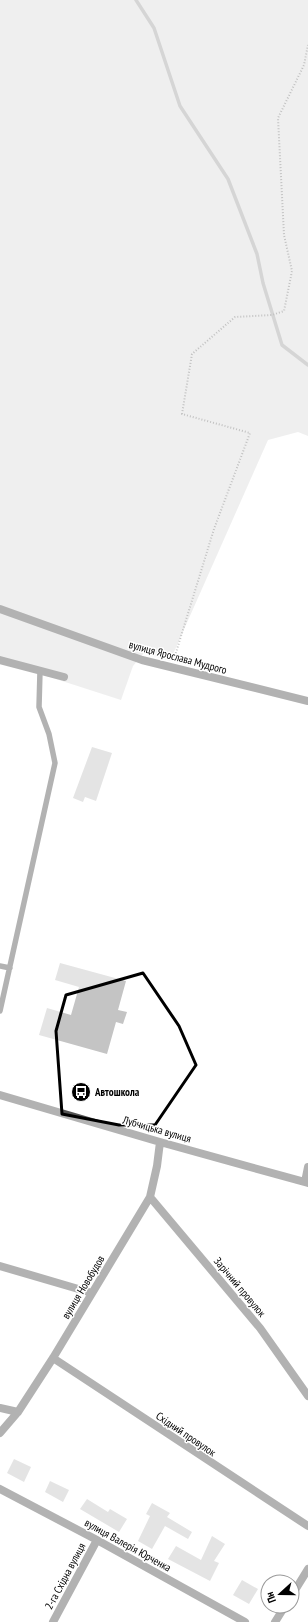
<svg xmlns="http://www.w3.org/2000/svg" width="308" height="1622" viewBox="0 0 308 1622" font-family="'PT Sans Narrow',sans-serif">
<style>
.green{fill:#dcdcdc}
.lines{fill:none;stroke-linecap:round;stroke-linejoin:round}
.stream{stroke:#a3a3a3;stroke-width:3.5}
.building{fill:#c4c4c4}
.path{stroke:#777;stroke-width:2;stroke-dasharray:1 2;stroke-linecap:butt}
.lane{stroke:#555;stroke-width:5.5}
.street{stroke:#555;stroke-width:8}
.marked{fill:none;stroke:#000;stroke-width:3;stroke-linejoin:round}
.labels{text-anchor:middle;stroke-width:3;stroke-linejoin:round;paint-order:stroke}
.street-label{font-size:11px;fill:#000;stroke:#fff}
.poi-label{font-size:11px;font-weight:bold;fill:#000;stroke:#fff;text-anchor:start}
</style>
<rect width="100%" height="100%" fill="#fff"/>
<!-- green -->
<path class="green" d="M0 0H308V436L298 432 268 440 170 661 144 653 133 666 121 700 0 661Z"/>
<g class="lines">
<!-- stream -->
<path class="stream" d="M136 0 154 28 180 106 228 179 257 254 263 283 282 345 308 365"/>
</g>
<!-- building -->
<path class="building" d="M92 747 112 753 96 801 85 797 83 802 73 798Z
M60 963 126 981 118 1010 127 1012 123 1024 116 1022 107 1054 39 1035 47 1008 71 1015 79 987 55 980Z
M14 1459 31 1467 24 1482 7 1473Z
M50 1481 69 1490 63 1502 45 1492Z
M87 1499 108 1512 110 1509 127 1519 119 1532 80 1509Z
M152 1503 170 1513 167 1517 192 1532 188 1539 165 1526 152 1549 138 1541 150 1516 146 1514Z
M212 1536 225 1544 214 1561 219 1563 210 1581 168 1559 176 1546 201 1560Z
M242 1580 258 1589 249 1604 233 1595Z"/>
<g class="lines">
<!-- path -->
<path class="path" d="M174 659 214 529 250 433 182 414 192 354 235 317 272 315 284 311 292 271 284 235 278 118 304 65 308 45"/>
<!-- lane -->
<path class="lane" d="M0 966 10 968
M0 1011 55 763 49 734 39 707 40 671"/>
<!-- street -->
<path class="street" d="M0 609 142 660 308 701
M0 660 64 677
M0 1095 160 1142 308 1183
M305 1182 308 1167
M150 1197 260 1328 308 1396
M0 1266 92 1293
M53 1358 308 1526
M0 1408 18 1412
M0 1433 18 1412 53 1358 150 1197 157 1166 160 1142
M0 1489 97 1540 245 1622
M292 1595 308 1569
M53 1622 97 1540
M275 1622 285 1606"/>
</g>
<!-- marked area -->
<path d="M0 0H308V1622H0ZM143 973 179 1026 196 1065 155 1125H119L62 1114 56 1031 66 995Z" fill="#fff" fill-opacity=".55" fill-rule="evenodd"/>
<path class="marked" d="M143 973 179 1026 196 1065 155 1125H119L62 1114 56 1031 66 995Z"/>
<!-- icons -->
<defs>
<symbol id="bus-disc" viewBox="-11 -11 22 22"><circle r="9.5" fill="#000" stroke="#fff"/><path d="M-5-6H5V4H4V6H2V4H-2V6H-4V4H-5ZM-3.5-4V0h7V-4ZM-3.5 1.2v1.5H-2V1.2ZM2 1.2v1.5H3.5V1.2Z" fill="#fff"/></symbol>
</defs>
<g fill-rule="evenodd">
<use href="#bus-disc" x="70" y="1081" width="22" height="22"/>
</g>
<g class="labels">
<!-- street labels -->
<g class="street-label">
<text transform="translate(178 657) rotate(15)" y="4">вулиця Ярослава Мудрого</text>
<text transform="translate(157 1129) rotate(16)" y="4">Лубчицька вулиця</text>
<text transform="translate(83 1287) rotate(-59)" y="4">вулиця Новобудов</text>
<text transform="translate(240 1287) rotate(50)" y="4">Зарічний провулок</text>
<text transform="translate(186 1434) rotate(34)" y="4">Східний провулок</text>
<text transform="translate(128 1545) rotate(29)" y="4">вулиця Валерія Юрченка</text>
<text transform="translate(65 1576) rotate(-62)" y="4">2-га Східна вулиця</text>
</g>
<!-- poi labels -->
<g class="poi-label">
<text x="95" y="1096">Автошкола</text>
</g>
</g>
<!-- north arrow -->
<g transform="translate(280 1594) rotate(249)"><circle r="19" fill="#ffffff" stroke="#999999"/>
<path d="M0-3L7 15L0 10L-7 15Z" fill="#000000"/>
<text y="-6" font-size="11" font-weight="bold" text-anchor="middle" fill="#000000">Пн</text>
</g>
</svg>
